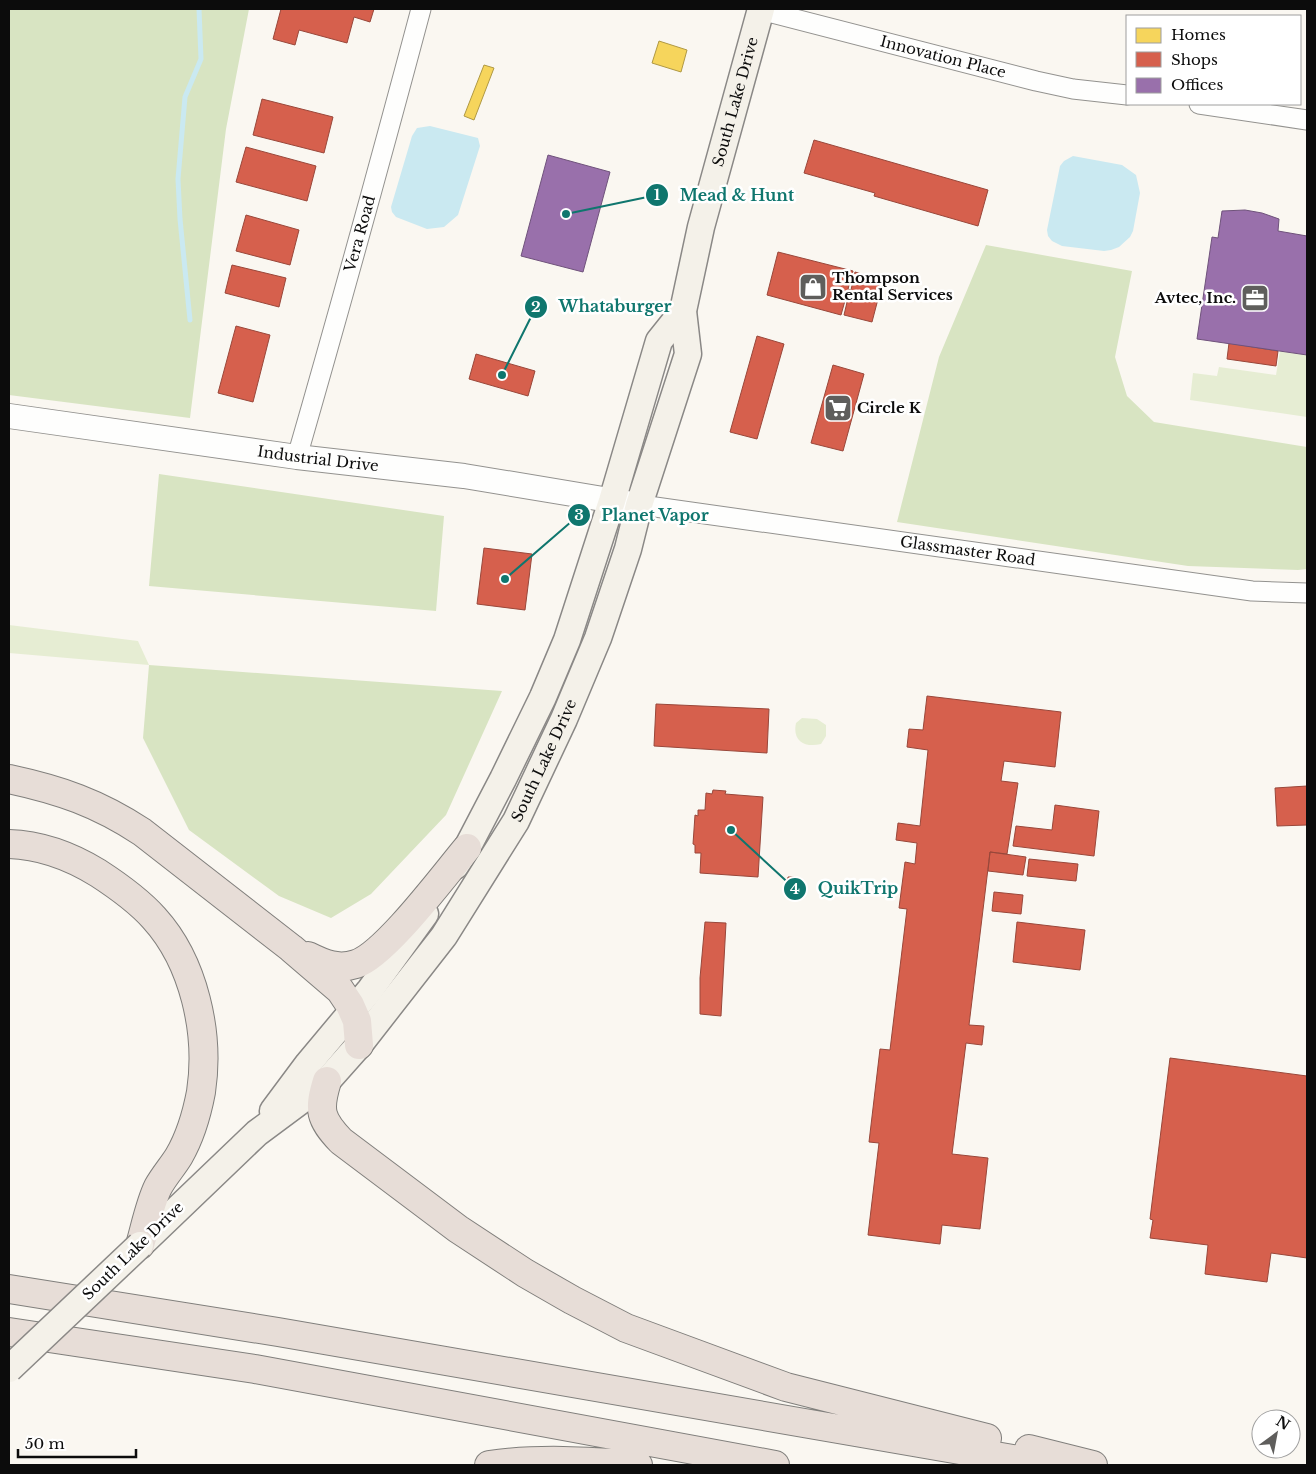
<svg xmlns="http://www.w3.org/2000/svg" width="1316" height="1474" viewBox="0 0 1316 1474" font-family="'Libre Baskerville',serif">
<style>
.green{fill:#e6edd3}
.forest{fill:#d8e4c2}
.water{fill:#cae9f1}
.homes{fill:#f6d55c;stroke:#b09944}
.shops{fill:#d6604d;stroke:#99473a}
.offices{fill:#9970ab;stroke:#6f527b}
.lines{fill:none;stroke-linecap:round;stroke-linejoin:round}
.stream{stroke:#cae9f1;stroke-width:5}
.minor-casing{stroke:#93928f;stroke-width:21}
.tertiary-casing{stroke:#93928f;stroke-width:26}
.secondary-casing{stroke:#8a8886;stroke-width:29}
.motorway-casing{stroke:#807f7c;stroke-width:30}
.minor{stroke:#fefefd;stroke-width:19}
.tertiary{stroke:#fefefd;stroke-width:24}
.secondary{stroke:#f4f1e9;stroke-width:26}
.motorway{stroke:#e7ddd7;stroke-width:28}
.secondary-bridge-casing{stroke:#8a8886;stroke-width:29;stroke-linecap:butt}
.secondary-bridge{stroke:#f4f1e9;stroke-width:26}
.labels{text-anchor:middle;stroke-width:5;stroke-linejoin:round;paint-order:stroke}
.street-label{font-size:15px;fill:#0c0c0c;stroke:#fff}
.poi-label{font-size:15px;font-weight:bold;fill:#0c0c0c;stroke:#fff;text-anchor:start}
.leader{fill:none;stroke:#0f766e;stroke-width:2}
.callout-dot{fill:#0f766e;stroke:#fff;stroke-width:2}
.mark-label{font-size:15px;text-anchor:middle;font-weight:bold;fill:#fff}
.callout-label{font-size:16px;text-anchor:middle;font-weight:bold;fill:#0f766e;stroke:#fff;stroke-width:5;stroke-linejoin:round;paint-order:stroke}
</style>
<rect width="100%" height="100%" fill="#faf7f1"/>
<!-- green -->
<path class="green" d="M1280 351 1307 355V417L1190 400 1193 373 1217 376 1219 367 1276 375Z
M9 625 138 641 149 665 9 653Z
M802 718 817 719 826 725V736L821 744C805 748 792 741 796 723Z"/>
<!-- forest -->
<path class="forest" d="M10 9H249L226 129 190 418 9 395V13Z
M986 245 1132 271 1115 357 1127 396 1154 422 1307 447V569L1298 570 1188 566 897 522 939 357Z
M159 474 444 516 436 611 149 586Z
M149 665 502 691 446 815 371 894 331 918 279 896 189 830 143 738Z"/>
<!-- water -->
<path class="water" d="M430 126 478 138 480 146 458 215 444 227 427 229 396 217 392 212 391 207 412 136 417 128Z
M1073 156 1122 165 1136 175 1140 193 1133 231 1130 237 1119 247 1111 250 1104 251 1062 246 1052 241 1048 236 1047 230 1060 166 1064 161Z"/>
<!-- homes -->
<path class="homes" d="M659 41 687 50 681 72 652 63Z
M484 65 494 68 474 120 464 116Z"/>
<!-- shops -->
<path class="shops" d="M281 9H374L370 22 354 17 347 43 299 30 295 45 273 39Z
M262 99 333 117 324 153 253 135Z
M814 140 988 190 978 226 874 196 875 193 804 173Z
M246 147 316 166 307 201 236 182Z
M246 215 299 230 290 265 236 251Z
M778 252 853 271 848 289 851 290 855 272 883 280 872 322 844 315 848 298 846 297 841 315 767 295Z
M232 265 286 278 279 307 225 293Z
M236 326 270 335 253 402 218 393Z
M757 336 784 344 757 439 730 432Z
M1229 343 1278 351 1276 366 1227 359Z
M476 354 535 371 528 396 469 379Z
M833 365 864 374 843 451 811 443Z
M484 548 532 554 525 610 477 604Z
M927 696 1061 712 1055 767 1004 761 1001 781 1018 783 1007 854 990 852 969 1025 984 1026 982 1045 966 1043 952 1154 988 1158 980 1229 942 1225 940 1244 868 1235 879 1143 869 1142 880 1049 890 1050 907 909 899 908 905 862 915 864 917 843 896 840 898 823 920 826 928 750 907 747 909 729 923 730Z
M656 704 769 709 767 753 654 746Z
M1307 786V825L1277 826 1275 788Z
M713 790 726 791 725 794 763 797 758 877 700 873 701 853H695V845L693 844 695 815 698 816V810H705L706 793 712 794Z
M1055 805 1099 811 1094 856 1013 846 1016 826 1052 830Z
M990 852 1026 857 1023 875 988 871Z
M1029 859 1078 864 1076 881 1027 876Z
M788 877H796L795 884H787Z
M994 892 1023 895 1021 914 992 911Z
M705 922 726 923 721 1016 700 1014V978Z
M1017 922 1085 930 1080 970 1013 962Z
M1170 1058 1307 1076V1258L1271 1253 1267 1282 1205 1274 1208 1245 1150 1238 1153 1220 1150 1219Z"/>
<!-- offices -->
<path class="offices" d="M548 155 610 172 583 272 521 256Z
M1245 210 1262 213 1279 219 1278 231 1307 236V355L1197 339 1212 237 1218 238 1222 211Z"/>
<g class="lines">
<!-- stream -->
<path class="stream" d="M190 320 180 219 178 179 185 97 201 59 199 9"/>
<defs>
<g id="minor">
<path id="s1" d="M760 10 1036 81 1073 89 1127 95"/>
<path d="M1199 104 1307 120"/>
<path id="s2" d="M297 457C340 308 381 159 421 9"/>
<path id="s3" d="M627 503 1252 591 1307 593"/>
</g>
<g id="tertiary">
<path id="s4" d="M9 416 297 457 464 476 627 503"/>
</g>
<g id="secondary">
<path d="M455 866 467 848 503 779 543 697 567 640 612 501 659 341 683 311"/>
<path d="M273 1111 308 1064 370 990 425 914"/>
<path id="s5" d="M140 1245 257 1133 327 1081 359 1045 444 936 516 821 564 719 598 638 628 549 639 505 688 354 683 311 701 227 761 9"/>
</g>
<path id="motorway" d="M9 779C60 790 98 803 142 832L291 948 340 990 350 1005 357 1021 359 1045
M9 844C40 845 72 857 98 873 118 886 138 900 154 918 194 962 210 1033 201 1092 197 1113 190 1137 179 1156 173 1166 164 1176 158 1187 150 1203 145 1228 140 1245
M308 956C324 964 338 970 356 964 385 955 445 874 467 848
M327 1081C318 1110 320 1119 341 1141L458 1229 525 1273 572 1300 626 1328 786 1387 987 1438
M9 1289 278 1332 1047 1465
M9 1332 255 1369 775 1465
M1029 1449 1093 1465
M489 1465C537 1458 589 1461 638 1465"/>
</defs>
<!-- minor casing -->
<use href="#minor" class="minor-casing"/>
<!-- tertiary casing -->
<use href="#tertiary" class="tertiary-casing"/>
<!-- secondary casing -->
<use href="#secondary" class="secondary-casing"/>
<!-- motorway casing -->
<use href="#motorway" class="motorway-casing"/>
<!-- minor -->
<use href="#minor" class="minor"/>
<!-- tertiary -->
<use href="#tertiary" class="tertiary"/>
<!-- secondary -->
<use href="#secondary" class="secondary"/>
<!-- motorway -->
<use href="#motorway" class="motorway"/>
<defs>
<path id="secondary-bridge" d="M9 1369 140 1245"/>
</defs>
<!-- secondary-bridge casing -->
<use href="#secondary-bridge" class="secondary-bridge-casing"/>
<!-- secondary-bridge -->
<use href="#secondary-bridge" class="secondary-bridge"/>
</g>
<!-- icons -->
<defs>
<symbol id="shop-square" viewBox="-11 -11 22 22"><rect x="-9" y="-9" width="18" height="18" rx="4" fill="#5f5e5c" stroke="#fff"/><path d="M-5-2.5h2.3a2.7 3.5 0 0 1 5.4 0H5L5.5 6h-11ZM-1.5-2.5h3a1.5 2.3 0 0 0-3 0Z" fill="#fff"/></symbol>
<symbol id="office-square" viewBox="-11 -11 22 22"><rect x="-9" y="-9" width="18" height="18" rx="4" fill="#5f5e5c" stroke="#fff"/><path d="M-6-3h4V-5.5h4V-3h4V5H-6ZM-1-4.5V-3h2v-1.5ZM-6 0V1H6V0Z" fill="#fff"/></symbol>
<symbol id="supermarket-square" viewBox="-11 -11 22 22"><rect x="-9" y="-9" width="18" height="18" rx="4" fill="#5f5e5c" stroke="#fff"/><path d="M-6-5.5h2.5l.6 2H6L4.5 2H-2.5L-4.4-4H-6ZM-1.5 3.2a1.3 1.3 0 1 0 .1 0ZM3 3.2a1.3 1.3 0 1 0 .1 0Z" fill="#fff"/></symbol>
</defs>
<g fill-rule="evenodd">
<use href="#shop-square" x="797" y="271" width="32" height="32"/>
<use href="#office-square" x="1239" y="282" width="32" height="32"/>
<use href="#supermarket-square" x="822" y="392" width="32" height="32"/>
</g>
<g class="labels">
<!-- street labels -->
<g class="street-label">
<text dy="5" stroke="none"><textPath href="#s1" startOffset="189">Innovation Place</textPath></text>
<text dy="5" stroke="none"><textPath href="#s5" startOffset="1329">South Lake Drive</textPath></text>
<text dy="5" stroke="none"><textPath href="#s2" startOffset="232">Vera Road</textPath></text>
<text dy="5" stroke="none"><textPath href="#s4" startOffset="312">Industrial Drive</textPath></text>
<text dy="5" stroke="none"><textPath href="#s3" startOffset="344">Glassmaster Road</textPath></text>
<text dy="5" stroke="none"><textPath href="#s5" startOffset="638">South Lake Drive</textPath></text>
<text transform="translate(133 1251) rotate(-44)" y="5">South Lake Drive</text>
</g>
<!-- poi labels -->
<g class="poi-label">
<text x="832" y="283">Thompson<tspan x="832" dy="17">Rental Services</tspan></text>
<text x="1236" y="303" text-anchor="end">Avtec, Inc.</text>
<text x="857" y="413">Circle K</text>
</g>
</g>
<!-- callouts -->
<path class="leader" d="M566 214L657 195M502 375L536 307M505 579L579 515M731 830L795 889"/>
<g class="callout-dot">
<circle cx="566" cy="214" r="5"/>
<circle cx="502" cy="375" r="5"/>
<circle cx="505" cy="579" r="5"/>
<circle cx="731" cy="830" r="5"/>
<circle cx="657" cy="195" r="12"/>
<circle cx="536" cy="307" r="12"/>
<circle cx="579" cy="515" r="12"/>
<circle cx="795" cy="889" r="12"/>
</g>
<g class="mark-label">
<text x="657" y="200">1</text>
<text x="536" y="312">2</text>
<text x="579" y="520">3</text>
<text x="795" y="894">4</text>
</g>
<g class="callout-label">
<text x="737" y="201">Mead &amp; Hunt</text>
<text x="615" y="312">Whataburger</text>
<text x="655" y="521">Planet Vapor</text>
<text x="858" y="894">QuikTrip</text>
</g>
<!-- border -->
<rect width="1316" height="1474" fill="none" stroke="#0c0c0c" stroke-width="20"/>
<!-- legend -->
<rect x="1126" y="15" width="175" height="90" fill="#ffffff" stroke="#9e9e9e"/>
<rect x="1136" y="28" width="25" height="15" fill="#f6d55c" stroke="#9e9e9e"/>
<text x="1171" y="40" font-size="15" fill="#0c0c0c">Homes</text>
<rect x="1136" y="52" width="25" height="15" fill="#d6604d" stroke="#9e9e9e"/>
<text x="1171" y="65" font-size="15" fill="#0c0c0c">Shops</text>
<rect x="1136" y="78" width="25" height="15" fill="#9970ab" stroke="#9e9e9e"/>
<text x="1171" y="90" font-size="15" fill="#0c0c0c">Offices</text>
<!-- north arrow -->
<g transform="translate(1276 1434) rotate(32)"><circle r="24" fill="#ffffff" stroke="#9e9e9e"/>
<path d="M0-4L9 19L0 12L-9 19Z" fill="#5f5e5c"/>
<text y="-8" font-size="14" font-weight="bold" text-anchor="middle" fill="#0c0c0c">N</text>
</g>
<!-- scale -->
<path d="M18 1449v8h118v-8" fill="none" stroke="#0c0c0c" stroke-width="2.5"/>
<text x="25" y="1449" font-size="15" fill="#0c0c0c" stroke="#ffffff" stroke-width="4" paint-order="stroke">50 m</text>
</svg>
